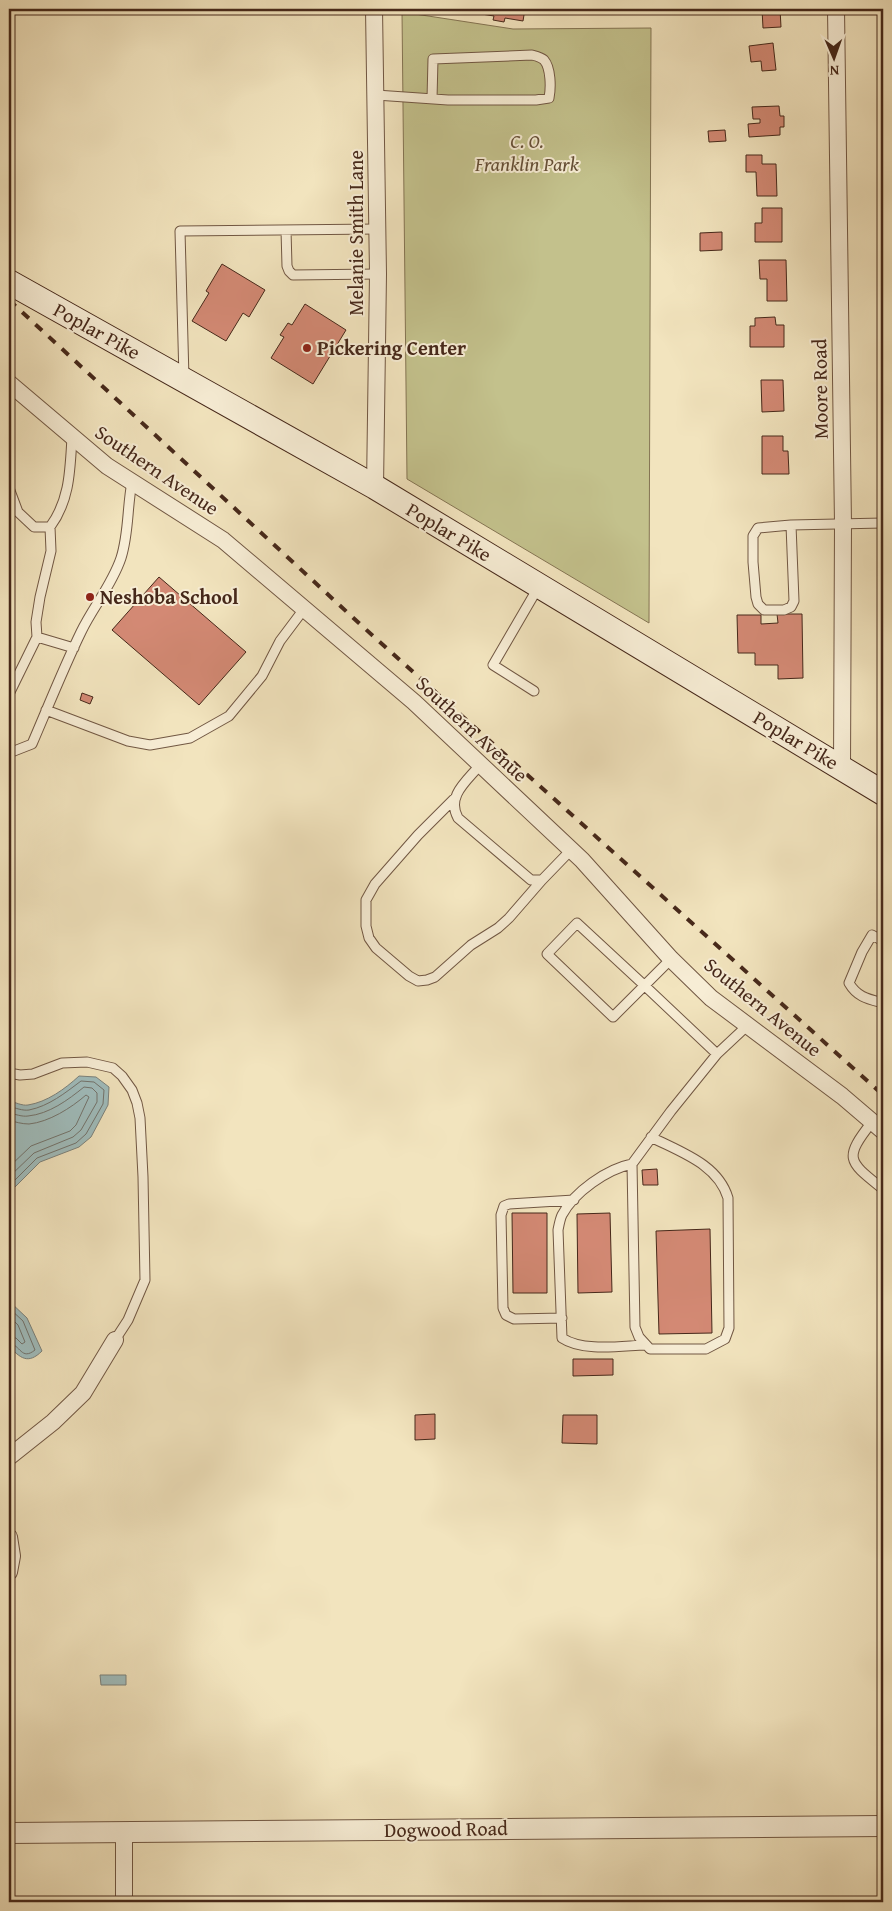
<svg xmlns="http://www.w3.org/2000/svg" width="892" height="1911" viewBox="0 0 892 1911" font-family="'Gentium Book Plus',serif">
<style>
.green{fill:#c3c18c;stroke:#847453}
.water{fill:#9fbcbc;stroke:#7b817b}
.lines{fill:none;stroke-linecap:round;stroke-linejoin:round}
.shore{stroke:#72726b;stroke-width:1}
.building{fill:#d38974;stroke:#46281a}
.service-casing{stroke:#715743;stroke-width:11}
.minor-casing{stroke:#715743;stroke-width:18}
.tertiary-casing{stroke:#715743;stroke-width:22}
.secondary-casing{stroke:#46281a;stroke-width:26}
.service{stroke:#f7edd5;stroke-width:9}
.minor{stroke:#f7edd5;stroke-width:16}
.tertiary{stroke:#f7edd5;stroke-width:20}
.secondary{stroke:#f7edd5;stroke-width:24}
.rail{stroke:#46281a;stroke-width:4;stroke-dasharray:9 9;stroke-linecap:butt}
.poi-dot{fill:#8f2418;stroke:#f7edd5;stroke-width:2}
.labels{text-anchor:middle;stroke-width:4;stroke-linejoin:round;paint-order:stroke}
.park-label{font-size:20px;font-style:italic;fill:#654e36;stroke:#f7edd5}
.street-label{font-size:20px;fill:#46281a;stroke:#f7edd5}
.poi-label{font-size:20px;font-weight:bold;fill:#46281a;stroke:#f7edd5;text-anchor:start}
</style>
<rect width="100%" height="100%" fill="#f2e4be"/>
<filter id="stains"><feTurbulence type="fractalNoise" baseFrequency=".004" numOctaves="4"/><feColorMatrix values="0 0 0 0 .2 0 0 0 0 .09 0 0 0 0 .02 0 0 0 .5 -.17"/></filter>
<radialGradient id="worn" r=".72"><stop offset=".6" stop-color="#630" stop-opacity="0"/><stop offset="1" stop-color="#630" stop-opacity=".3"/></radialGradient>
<!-- green -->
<path class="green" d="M402 12 513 29 651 28 649 623 407 479Z
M883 160V431L879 408V190Z"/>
<!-- water -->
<path class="water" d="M79 1076 96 1077 109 1087 108 1105 91 1137 79 1147 40 1162 9 1193V1101C15 1102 22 1106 28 1105 47 1102 65 1089 79 1076Z
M9 1301 27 1318 42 1351C28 1365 20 1358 9 1346Z
M100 1675H126V1685H101Z"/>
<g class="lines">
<!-- shore -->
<path class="shore" d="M9 1106C15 1108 23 1111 29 1110 49 1106 65 1093 81 1081L94 1082 104 1090 103 1104 86 1134 76 1143 37 1158 9 1186
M9 1113C15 1114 22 1117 28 1116 49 1114 68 1100 84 1087L92 1088 97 1093V1102L81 1130 73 1137 34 1153 9 1177
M9 1120C15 1122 22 1124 29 1124 49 1122 71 1108 86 1095L89 1097 76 1125 70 1131 31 1146 9 1167
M9 1308 23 1321 35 1350C21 1361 21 1345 9 1343
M9 1316 18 1325 25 1342 22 1344 16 1338 9 1337"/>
</g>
<!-- building -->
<path class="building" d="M476 9H525L523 21 505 18 504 22 493 20 494 16 475 13Z
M762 9H780L781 27 763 28Z
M773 43 776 70 762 71 761 61 751 62 749 46Z
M779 106 780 116H784V127H780V135L749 137 748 124 760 123V119H753L752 107Z
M725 130 726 141 709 142 708 131Z
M746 155H762V164H776L777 196H757L756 172H746Z
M762 208H782V242H755V223H762Z
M722 232V250L700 251V233Z
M759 260H786L787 301H767V279H760Z
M222 264 265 290 249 317 243 313 226 341 192 321 209 293 206 291Z
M305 304 346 330 313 384 271 358 284 337 280 335 288 323 292 325Z
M775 317 776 325H784V347H750V326H755V318Z
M761 380H783L784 411 762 412Z
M762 436H783V451H788L789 474H762Z
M159 577 246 652 199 705 112 630Z
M878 591H883V654H880Z
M777 614H802L803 678 778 679V665H755V653H738L737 615H761V624L778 623Z
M82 693 93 697 90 704 80 700Z
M657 1169 658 1185H643L642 1170Z
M512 1213H547V1293H513Z
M610 1213 612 1292 578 1293 577 1214Z
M710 1229 712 1333 659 1334 656 1231Z
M573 1359H613V1375L573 1376Z
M435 1414V1439L415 1440V1415Z
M563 1415H597V1444L562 1443Z"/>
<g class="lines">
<defs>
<path id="service" d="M376 95 448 100H536L549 98C551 88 551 68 544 60 541 57 536 56 532 55L433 59 432 99
M286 230 287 266 289 271 293 275 378 274
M184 378 180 231 378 229
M9 488 18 512 34 527H50C70 500 70 470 72 437
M791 525 794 601 791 607 784 610H764L758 604 756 597 753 562V536L758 528 791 525 883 523
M37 637 74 648
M534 691 493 665 539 586
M9 694 37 637 36 622 40 597 51 551 50 527
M46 710 128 741 150 745 190 738 229 716 262 676 280 641 304 609
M9 753 32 744C48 707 63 669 81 632 93 607 112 585 121 558 129 533 127 507 132 482
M480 765C467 781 446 796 458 818L531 880H542L571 850
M454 799 418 835 375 884 366 900V926L369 938 376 948 409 976 418 981 427 980 435 977 471 945 498 928 509 918 542 880
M883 941 872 935 862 952 849 983C857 997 868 999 883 1003
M671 959 613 1017 547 954 577 923 645 986 717 1054 748 1025
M9 1073 20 1075 33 1074 62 1063 87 1062 113 1068 122 1076 132 1090 137 1103 140 1118 143 1177 145 1280 128 1320 115 1340
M872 1122C843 1159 848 1161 883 1189
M651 1137C680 1152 718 1164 728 1198L729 1328 725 1339 706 1349H650L639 1337 635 1327 632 1164 671 1111 717 1054
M632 1164C607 1169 574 1192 562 1215 560 1219 559 1225 558 1230L562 1338C583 1352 620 1346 645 1345
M562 1318 514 1319 506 1315 503 1308 501 1215 504 1206 509 1204 574 1200"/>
<path id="minor" d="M374 9 378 274 375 487
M836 9 843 524 842 768
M9 383 107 466 223 540 414 702 582 860 671 959 711 998 842 1096 883 1131
M9 1457 53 1422 83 1393 115 1340
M9 1537 12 1556 9 1572
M124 1832V1902"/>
<path id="tertiary" d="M9 1833 883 1826"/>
<path id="secondary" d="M9 282 375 487 883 793"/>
</defs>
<!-- service casing -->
<use href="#service" class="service-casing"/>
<!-- minor casing -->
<use href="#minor" class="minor-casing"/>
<!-- tertiary casing -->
<use href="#tertiary" class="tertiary-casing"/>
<!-- secondary casing -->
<use href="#secondary" class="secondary-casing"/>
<!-- service -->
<use href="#service" class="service"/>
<!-- minor -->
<use href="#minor" class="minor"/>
<!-- tertiary -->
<use href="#tertiary" class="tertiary"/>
<!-- secondary -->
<use href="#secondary" class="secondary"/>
<!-- rail -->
<path class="rail" d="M9 300 361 625 883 1095"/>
</g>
<!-- markers -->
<g class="poi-dot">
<circle cx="307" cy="348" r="5"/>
<circle cx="90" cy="597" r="5"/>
</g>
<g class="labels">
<!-- park labels -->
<g class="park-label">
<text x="527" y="148">C. O.<tspan x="527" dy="23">Franklin Park</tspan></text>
</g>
<!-- street labels -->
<g class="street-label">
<text transform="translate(356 233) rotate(-90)" y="7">Melanie Smith Lane</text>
<text transform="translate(97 331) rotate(29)" y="7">Poplar Pike</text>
<text transform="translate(820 389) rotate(-91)" y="7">Moore Road</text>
<text transform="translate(157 470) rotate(34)" y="7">Southern Avenue</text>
<text transform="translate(449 532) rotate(31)" y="7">Poplar Pike</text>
<text transform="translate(472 729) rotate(43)" y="7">Southern Avenue</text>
<text transform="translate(796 740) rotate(31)" y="7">Poplar Pike</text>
<text transform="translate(763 1007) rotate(39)" y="7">Southern Avenue</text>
<text transform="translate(446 1829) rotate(-1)" y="7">Dogwood Road</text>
</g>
<!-- poi labels -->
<g class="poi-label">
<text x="317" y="355">Pickering Center</text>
<text x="100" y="604">Neshoba School</text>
</g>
</g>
<!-- margin -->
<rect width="892" height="1911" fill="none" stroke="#f2e4be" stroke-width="30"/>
<rect x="10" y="10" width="872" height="1891" fill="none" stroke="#46281a" stroke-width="2.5"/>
<rect x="15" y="15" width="862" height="1881" fill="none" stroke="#46281a"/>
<!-- north arrow -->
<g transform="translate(834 58) rotate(178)" stroke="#f7edd5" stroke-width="4" paint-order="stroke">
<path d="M0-4L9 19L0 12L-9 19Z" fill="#46281a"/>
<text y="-8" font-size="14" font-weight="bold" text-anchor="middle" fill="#46281a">N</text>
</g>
<rect width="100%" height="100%" filter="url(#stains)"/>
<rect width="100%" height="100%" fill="url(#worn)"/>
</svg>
